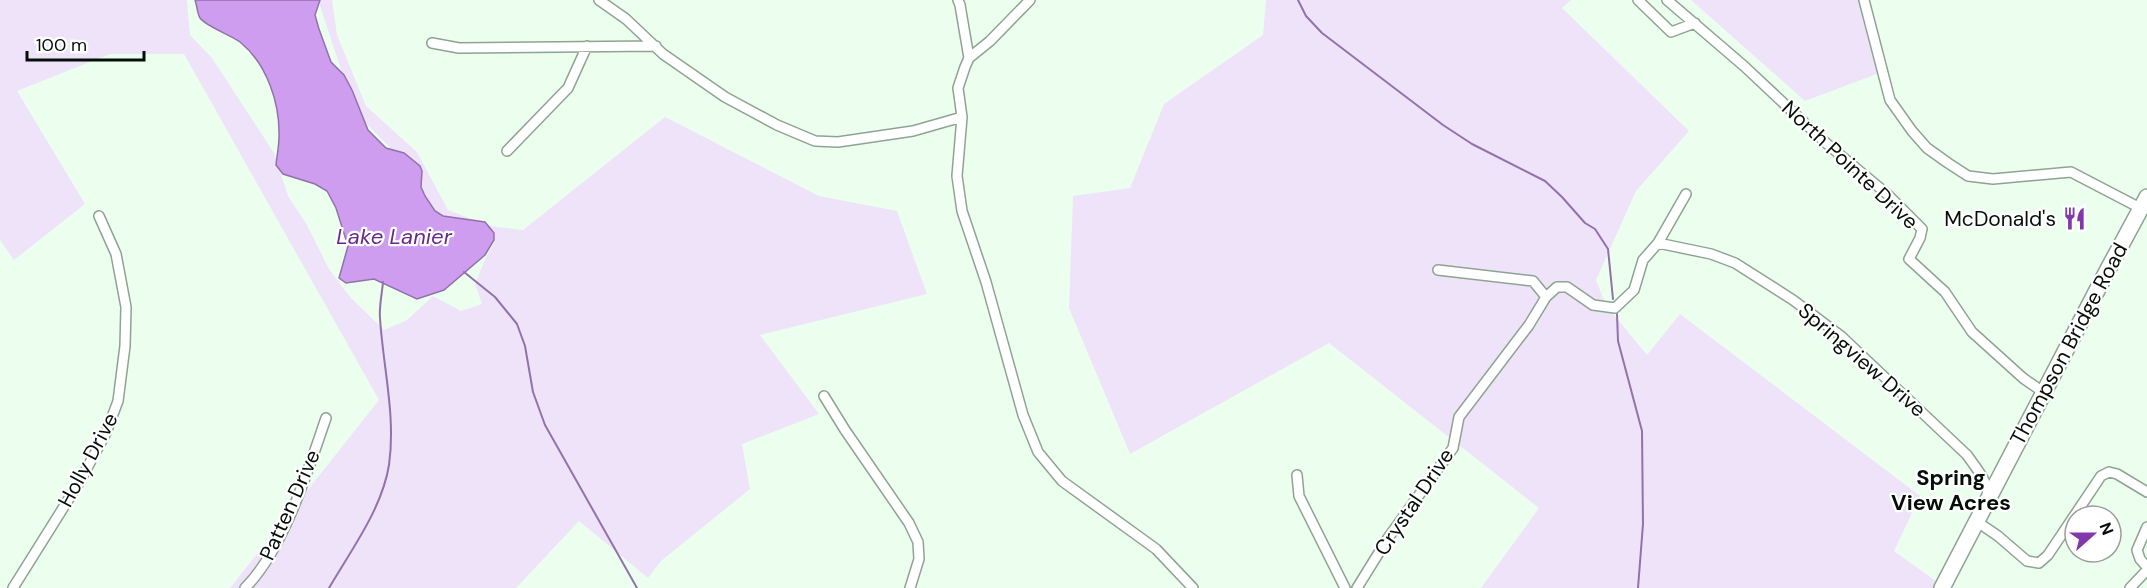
<svg xmlns="http://www.w3.org/2000/svg" width="2147" height="588" viewBox="0 0 2147 588" font-family="'DM Sans',sans-serif">
<style>
.green{fill:#efe3f9}
.water{fill:#ce9def;stroke:#9272aa;stroke-width:1.5}
.lines{fill:none;stroke-linecap:round;stroke-linejoin:round}
.stream{stroke:#9272aa;stroke-width:2}
.minor-casing{stroke:#8ea492;stroke-width:12}
.trunk-casing{stroke:#8ea492;stroke-width:18}
.minor{stroke:#fff;stroke-width:9}
.trunk{stroke:#fff;stroke-width:15}
.labels{text-anchor:middle;stroke-width:4.5;stroke-linejoin:round;paint-order:stroke}
.street-label{font-size:21px;fill:#060e08;stroke:#fff}
.poi-label{font-size:21px;fill:#060e08;stroke:#fff;text-anchor:end}
.water-label{font-size:22px;font-style:italic;fill:#652988;stroke:#fff}
.neighbourhood-label{font-size:22px;font-weight:bold;fill:#060e08;stroke:#fff}
</style>
<rect width="100%" height="100%" fill="#ecffef"/>
<!-- green -->
<path class="green" d="M0 0H187L190 35 212 58 274 153 288 196 307 225 329 269 350 297 384 330 407 320 433 296 461 311 482 304 475 284 486 257 495 241 456 230 416 199V174L355 112 318 0H332L337 35 366 106 417 152 448 210 490 226 523 230 665 117 819 196 897 211 927 294 760 335 819 414 742 444 750 489 661 561 648 578 579 521 516 588H230L379 400 184 54H110L17 91 85 204 14 260 0 240Z
M1266 0H1571L1562 8 1689 131 1636 191 1596 280 1606 305 1647 355 1680 314 1920 496 1894 551 1940 584 1938 588H1481L1539 508 1329 343 1130 454 1069 308 1073 196 1130 188 1164 104 1263 35Z
M1691 0H1863L1882 72 1805 101Z"/>
<!-- water -->
<path class="water" d="M195 0H320L315 15 319 29 331 62 344 75 352 90 368 130 386 148 404 153 420 166 422 171 421 187 425 196 435 211 443 216 485 222 494 233V240L485 255 444 290 417 299 374 279 346 283 339 278 348 246 336 208 327 191 315 184 283 174 276 165C277 155 279 146 279 137 280 103 267 64 240 42 229 34 207 27 200 18 197 13 197 5 195 0Z"/>
<g class="lines">
<!-- stream -->
<path class="stream" d="M1298 0 1306 16 1322 33 1443 125 1472 144 1545 181 1562 197 1585 223 1595 229 1608 249 1613 299
M464 272 495 297 517 324 525 346 533 392 545 425 637 588
M1617 314 1618 341 1642 431 1643 524 1638 588
M329 588C351 550 382 509 389 465 396 416 383 367 380 318 379 306 382 294 383 282"/>
<defs>
<path id="minor" d="M599 0 626 19 663 54 725 97 777 125 815 141 838 142 913 131 962 117
M958 0 960 5 969 58
M1030 0 990 41 969 58 965 67 958 88 962 117 957 176 962 211 986 282 1023 415 1038 452 1062 481 1156 549 1193 588
M1638 0 1671 32 1695 23
M1667 0 1744 66 1826 143 1887 194 1922 229 1920 238 1909 259 1945 292 1972 332 2023 378 2043 392
M1864 0 1890 100 1912 131 1927 148 1948 163 1968 176 1993 179 2071 172 2144 210
M432 43 459 48 656 46
M507 151 568 88 587 46
M1658 243 1711 254 1735 263 1793 300 1841 336 1967 455C1976 468 1988 481 1988 496
M1438 270 1533 281 1546 297
M824 396 845 430 909 523 918 542 919 559 910 588
M1297 475 1299 496 1345 588
M1976 521 1998 536 2027 561 2039 563 2048 555 2101 476 2109 472 2117 474 2147 492
M2147 527 2137 550 2140 559 2147 567
M13 588 80 481 106 433 118 401 125 346 126 307 116 254 99 216
M245 588C284 549 308 470 326 418
M1357 588 1388 538 1453 448 1459 417 1529 325 1546 297 1557 287H1567L1593 305 1615 308 1634 290 1643 260 1658 243 1686 194
M2130 588 2147 570"/>
<path id="trunk" d="M1942 588 2106 273 2147 197"/>
</defs>
<!-- minor casing -->
<use href="#minor" class="minor-casing"/>
<!-- trunk casing -->
<use href="#trunk" class="trunk-casing"/>
<!-- minor -->
<use href="#minor" class="minor"/>
<!-- trunk -->
<use href="#trunk" class="trunk"/>
</g>
<!-- icons -->
<defs>
<symbol id="restaurant-bare" viewBox="-9 -9 18 18"><path d="M-5-6h1v4h1v-4h1v4h1v-4h1v5L-1.5 .5V6h-2V.5L-5-1ZM5-6V6H3V1.5H1.5Q1.5-4 5-6Z" fill="#8038aa" stroke="#fff" stroke-width="2.5" paint-order="stroke"/></symbol>
</defs>
<g fill-rule="evenodd">
<use href="#restaurant-bare" x="2058" y="202" width="33" height="33"/>
</g>
<g class="labels">
<!-- street labels -->
<g class="street-label">
<text transform="translate(1850 165) rotate(43)" y="7">North Pointe Drive</text>
<text transform="translate(2069 344) rotate(-62)" y="7">Thompson Bridge Road</text>
<text transform="translate(1862 360) rotate(41)" y="7">Springview Drive</text>
<text transform="translate(88 460) rotate(-62)" y="7">Holly Drive</text>
<text transform="translate(1414 502) rotate(-56)" y="7">Crystal Drive</text>
<text transform="translate(290 505) rotate(-66)" y="7">Patten Drive</text>
</g>
<!-- poi labels -->
<g class="poi-label">
<text x="2056" y="226">McDonald's</text>
</g>
<!-- water labels -->
<g class="water-label">
<text x="394" y="244">Lake Lanier</text>
</g>
<!-- neighbourhood labels -->
<g class="neighbourhood-label">
<text x="1951" y="485">Spring<tspan x="1951" dy="25">View Acres</tspan></text>
</g>
</g>
<!-- north arrow -->
<g transform="translate(2093 534) rotate(69)"><circle r="28" fill="#ffffff" stroke="#9b9f9c" stroke-width="1.5"/>
<path d="M0-4.5L10 22L0 15L-10 22Z" fill="#8038aa"/>
<text y="-9" font-size="16" font-weight="bold" text-anchor="middle" fill="#060e08">N</text>
</g>
<!-- scale -->
<path d="M27 51v9h117v-9" fill="none" stroke="#060e08" stroke-width="3"/>
<text x="36" y="51" font-size="18" fill="#060e08" stroke="#ffffff" stroke-width="4.5" paint-order="stroke">100 m</text>
</svg>
